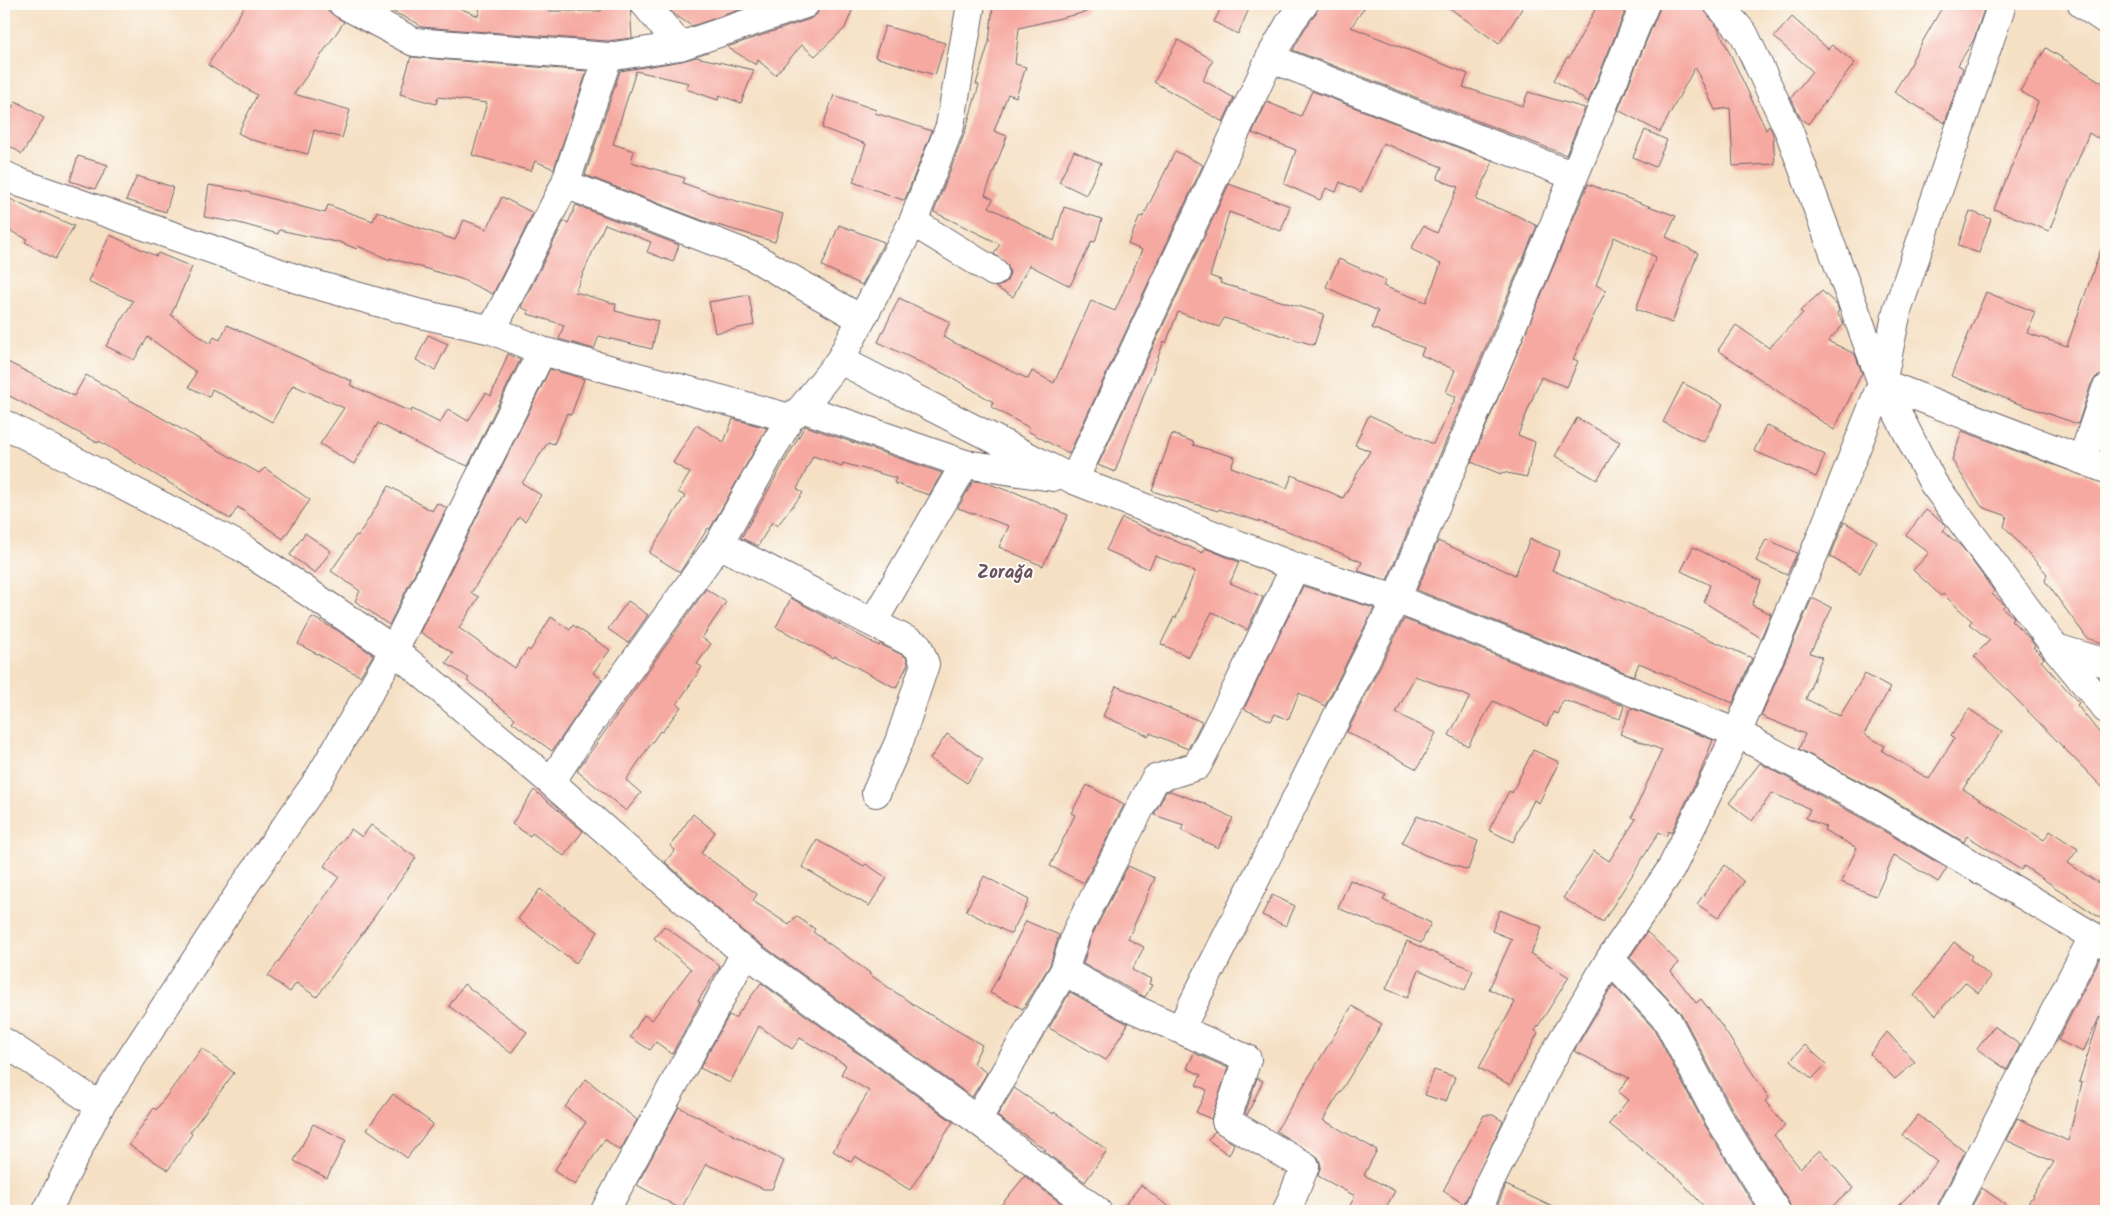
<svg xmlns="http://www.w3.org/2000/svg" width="2110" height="1215" viewBox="0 0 2110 1215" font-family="Kalam,sans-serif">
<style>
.building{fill:#f6a9a0}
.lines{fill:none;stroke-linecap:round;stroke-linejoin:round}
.minor-casing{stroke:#6c646b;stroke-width:30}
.tertiary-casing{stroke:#6c646b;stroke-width:30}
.secondary-casing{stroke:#6c646b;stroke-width:30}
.minor{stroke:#fff;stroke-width:28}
.tertiary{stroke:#fff;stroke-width:28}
.secondary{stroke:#fff;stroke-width:28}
.labels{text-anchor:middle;stroke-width:4;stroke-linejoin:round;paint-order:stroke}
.district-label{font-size:19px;font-weight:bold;fill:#6c515e;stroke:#fdfcf7}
</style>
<rect width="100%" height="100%" fill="#fdfcf7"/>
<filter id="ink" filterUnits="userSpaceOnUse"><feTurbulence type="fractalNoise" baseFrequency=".02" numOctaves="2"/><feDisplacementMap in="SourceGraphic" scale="10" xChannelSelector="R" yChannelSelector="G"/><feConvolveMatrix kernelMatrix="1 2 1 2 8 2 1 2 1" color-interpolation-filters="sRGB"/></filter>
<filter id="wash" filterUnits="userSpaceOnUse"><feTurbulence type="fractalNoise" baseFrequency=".0096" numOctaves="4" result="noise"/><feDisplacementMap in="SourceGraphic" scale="20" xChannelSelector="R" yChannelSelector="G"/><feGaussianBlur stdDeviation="1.12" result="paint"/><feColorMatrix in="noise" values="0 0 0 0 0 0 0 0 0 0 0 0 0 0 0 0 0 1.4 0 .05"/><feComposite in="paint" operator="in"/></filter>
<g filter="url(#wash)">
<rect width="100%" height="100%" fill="#f5e0c4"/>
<g id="blocks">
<!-- building -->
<path class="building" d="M246 4H318L344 22 294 94 350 110 342 138 314 130 308 154 252 140 238 133 257 95 208 65Z
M376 4H450L478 16 481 4H510V6L547 8V11H601L603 4H630L632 38 607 41 420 27 417 23Z
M665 4H757L692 26 675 15Z
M820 4H838L852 11 845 28 815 56 802 45 775 75 758 60 756 65 727 47 810 19 817 14Z
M1003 4H1085L1086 12 1019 28 1015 64 1026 67 1016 97 1008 94 994 131 1007 136 985 195 993 199 989 207 1054 241 1064 207 1102 219 1095 242 1092 241 1070 286 1029 265 1013 297 995 287 1002 285 1007 281 1010 273 1007 264 994 254 1000 244 934 212 965 132 979 85 976 84 989 42 993 6Z
M1223 4H1251L1238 34 1214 22Z
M1319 4H1367L1351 27 1468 74 1463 87 1523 106 1528 92 1585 108 1566 155 1293 50 1304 30 1316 13Z
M1444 4H1525L1499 44Z
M1598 4H1628L1588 102 1554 80 1567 57 1569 58Z
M1660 4H1696L1703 8 1718 28 1766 130 1769 126 1773 134 1775 164 1733 166 1730 108 1715 110 1695 67 1660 132 1618 110 1659 10Z
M1944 4H1986L1974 39 1958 65 1963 68 1945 123 1894 92 1913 61 1912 60Z
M1792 17 1828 49 1832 45 1855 63 1808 124 1801 119 1791 98 1812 71 1774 37Z
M885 26 945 43 935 75 875 57Z
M1178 40 1213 60 1203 80 1234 98 1223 122 1154 82Z
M2046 48 2106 85V123L2097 138 2089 133 2049 231 1994 209 2038 102 2020 91Z
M411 57 587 71 554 169 535 161 531 171 472 155 487 103 438 97 436 104 400 94Z
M696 57 754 70 741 103 719 95 718 100 686 89 689 83 636 71 613 144 634 151 631 162 685 178 683 183 719 196 783 214 775 242 704 221 585 175 620 71 682 61Z
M1312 91 1493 161 1476 200 1516 215 1537 226 1387 580 1358 571 1362 562 1283 529 1219 509 1218 511 1152 491 1172 434 1194 442 1193 445 1235 457 1231 467 1287 488 1292 475 1343 498 1370 451 1355 445 1369 415 1433 444 1456 397 1446 392 1455 370 1421 355 1424 348 1372 328 1378 311 1326 287 1339 259 1386 280 1383 286 1426 302 1441 264 1411 249 1423 226 1437 233 1458 187 1437 179 1442 167 1383 143 1361 192 1340 182 1336 192 1326 188 1320 200 1284 184 1296 150 1252 133 1267 102 1301 116Z
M834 95 876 110 875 113 932 131 905 199 903 200 853 182 866 144 822 128Z
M16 101 44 118 22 154 4 142V121Z
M1645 130 1667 140 1655 167 1633 157Z
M1074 151 1101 163 1086 195 1059 182Z
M1175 151 1203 165 1069 454 1028 431 1030 428 991 407 993 402 953 378 878 342 899 298 950 322 943 337 1028 379 1032 371 1054 383 1091 301 1115 311 1142 250 1128 244 1140 216 1143 217Z
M78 156 108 165 95 189 70 181Z
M137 176 173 187 166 212 126 200Z
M1229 184 1290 206 1281 231 1229 212 1210 276 1221 280 1220 283 1324 314 1314 345 1224 318 1219 327 1178 312 1166 343 1164 341 1115 472 1098 465Z
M1588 184 1676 216 1666 237 1698 253 1672 323 1636 309 1656 257 1614 237 1596 285 1606 290 1573 359 1578 361 1567 387 1541 377 1518 435 1535 442 1527 477 1502 472 1501 474 1471 462Z
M209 185 243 191 325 213 328 205 373 221 377 211 402 222 455 240 464 220 487 229 502 197 533 213 493 294 461 279 390 258V260L358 246 357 249 337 241 336 242 279 230 278 234 239 223 204 217Z
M4 196 41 214 42 212 74 226 55 259 25 242 27 239 4 228Z
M576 205 679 245 673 262 647 252 651 242 605 224 575 292 616 304 615 311 658 321 652 349 599 336 594 349 559 339 564 325 528 314 529 311 521 307 564 221 568 223Z
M1970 211 1991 219 1979 253 1958 246Z
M839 225 884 242 862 285 822 266Z
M110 235 156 256 158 253 192 267 171 315 210 344 214 337 220 340 227 325 352 381 350 385 411 412 412 409 440 423 448 409 468 421 486 393 491 396 508 354 520 360 468 466 425 448 378 423 354 464 320 444 344 408 293 385 272 422 212 389 209 397 189 387 196 372 148 337 134 360 106 346 133 301 88 281Z
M2103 243H2106V374L2096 377 2091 384 2078 424 2014 402 1951 376 1986 292 2035 312 2027 333 2067 346Z
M1822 291 1837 305 1839 311 1837 313 1844 324 1828 341 1855 354 1862 373 1834 430 1718 350 1736 325 1769 348 1803 313 1800 311Z
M749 295 754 325 715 333 709 302Z
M428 335 448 344 435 370 416 360Z
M4 360 74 396 86 375 259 473 265 468 310 500 283 539 238 507 230 519 99 441 98 443 4 393Z
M550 369 584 379 571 415 567 413 554 444 548 442 522 483 541 495 525 521 519 517 471 593 479 597 459 628 515 668 528 649 530 651 551 617 570 630 573 625 610 650 593 673 602 679 552 751 512 722 515 718 492 701 493 700 467 681 469 678 446 663 453 653 420 632Z
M1683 383 1723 404 1704 442 1663 422Z
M1577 418 1620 442 1597 480 1555 456Z
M733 419 767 428 710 529 708 528 680 572 649 553 685 496 678 492 690 473 673 463 696 425 724 442Z
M1766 425 1825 455 1816 477 1754 451Z
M805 426 942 473 929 495 894 483 896 478 843 463 842 466 813 456 797 489 803 493 777 526 772 522 758 546 741 538Z
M1962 431 2106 484V644L2087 638 2045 581 2047 574 2004 526 2007 516 1982 507 1952 460Z
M973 481 987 483 1011 492 1012 491 1068 515 1043 566 999 547 1009 526 958 508Z
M389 486 432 511 437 503 447 508 389 625 355 601 360 591 331 571 356 535 358 536Z
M1926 510 1944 523 1946 527 1943 531 1962 547 1994 591 1992 594 2005 605 2002 608 2014 617 2011 620 2029 638 2035 646 2033 647 2044 658 2041 661 2079 703 2077 705 2106 741V791L1974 656 1990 640 1969 624 1972 621 1943 594 1941 596 1913 570 1929 553 1906 535Z
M1122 518 1203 553 1205 548 1239 562 1230 583 1263 597 1247 630 1212 612 1189 657 1161 644 1174 617 1176 618 1195 571 1155 556 1149 569 1106 550Z
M1844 522 1877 541 1860 573 1830 557Z
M305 533 331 551 315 573 290 555Z
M1530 539 1560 551 1552 570 1752 658 1733 703 1639 663 1634 676 1417 590 1438 541 1515 575Z
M1766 539 1797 553 1787 575 1756 561Z
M1693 547 1761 581 1752 605 1771 614 1761 638 1704 602 1710 585 1681 571Z
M1303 586 1374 608 1325 706 1299 693 1288 720 1275 714 1271 721 1244 709Z
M706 589 726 602 702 638 711 644 697 664 702 667 677 704 681 707 662 732 660 731 626 780 641 793 626 811 577 771Z
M791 598 879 646 880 644 906 657 908 664 896 688 835 656 834 658 776 627Z
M1812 598 1832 608 1810 653 1822 657 1806 699 1840 716 1865 674 1890 688 1864 734 1885 746 1882 751 1929 779 1954 739 1951 736 1969 709 2002 731 1963 789 2044 840 2050 831 2078 849 2068 863 2106 888V926L2104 925 2106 922 2024 866 2021 870 1967 836 1964 842 1874 789 1799 749 1805 734 1761 716Z
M628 601 648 615 628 643 608 629Z
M312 617 337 630 373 655 360 676 298 644Z
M1404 619 1624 706 1620 719 1563 700 1557 714 1553 712 1547 726 1493 701 1468 746 1449 735 1470 697 1415 676 1396 713 1436 733 1417 769 1347 732Z
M1116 686 1202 722 1188 749 1150 733 1149 736 1103 716Z
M1631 708 1713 740 1700 773 1671 833 1669 831 1666 836 1659 832 1603 922 1563 898 1594 851 1609 861 1636 819 1632 817 1662 750 1620 734Z
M947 734 983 759 967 783 930 759Z
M1533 750 1559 762 1539 803 1534 800 1513 842 1489 830 1509 791 1512 793Z
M1760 763 1858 816 1947 868 1938 882 1894 855 1876 896 1841 882 1857 848 1824 830 1826 827 1806 818 1810 809 1772 793 1752 821 1729 803Z
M1087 785 1124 805 1084 883 1050 866 1075 815 1071 813Z
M534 790 583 831 564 856 532 833 530 836 512 824Z
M1170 791 1203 803 1233 818 1218 848 1181 830 1184 825 1154 815 1166 792Z
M693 814 715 832 701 853 757 894 753 901 789 925 796 916 815 929 813 932 870 973 869 974 917 1007 982 1045 973 1063 987 1073 972 1097 744 932 665 862 675 850 670 846Z
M1417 816 1478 841 1468 870 1425 855 1402 843Z
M371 825 416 858 317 997 296 983 290 992 268 976 339 877 324 866 351 829 362 837Z
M817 840 864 866 866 864 887 878 869 906 802 867Z
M1725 865 1744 882 1718 918 1697 904Z
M1128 866 1155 878 1128 939 1144 947 1132 970 1151 979 1149 984 1152 985 1145 997 1083 964 1091 937Z
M984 876 1029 900 1011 934 966 911Z
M1350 880 1386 895 1383 900 1431 923 1421 943 1338 908Z
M540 889 598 932 576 963 518 919Z
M1272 895 1295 906 1286 926 1262 915Z
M1500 910 1542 927 1531 954 1569 977 1535 1031 1538 1033 1510 1085 1479 1068 1515 1002 1489 989 1512 939 1492 931Z
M1026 921 1059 935 1050 965 1023 1009 990 993Z
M664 926 720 966 698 1001 700 1002 672 1054 656 1042 650 1050 630 1037 644 1015 652 1020 691 969 654 938Z
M1647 932 1679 963 1671 971 1696 1003 1701 999 1721 1025 1769 1098 1765 1101 1785 1126 1774 1135 1800 1168 1820 1150 1853 1188 1827 1211H1792L1789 1203 1731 1107 1681 1013 1630 957Z
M1407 941 1473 970 1465 990 1419 970 1407 998 1386 989Z
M1954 942 1972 956 1970 959 1991 977 1978 993 1965 982 1936 1015 1914 996Z
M2100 958 2106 960V1003L2103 1010 2106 1011V1211H2023L2054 1162 2006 1140 2017 1118 2068 1141 2082 1083 2079 1082 2100 1016 2083 1052 2058 1040Z
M761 983 953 1122 910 1190 855 1156 851 1162 833 1151 869 1091 841 1074 846 1065 800 1038 792 1049 759 1026 730 1083 700 1068 729 1015 735 1018Z
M464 984 527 1032 511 1053 449 1006Z
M1613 985 1654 1029 1703 1122 1755 1207 1750 1211H1708L1676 1176 1609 1124 1628 1100 1618 1092 1629 1078 1574 1051Z
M1070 992 1128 1024 1106 1060 1049 1028Z
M1352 1006 1382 1024 1323 1120 1377 1150 1364 1175 1395 1191 1384 1211H1347L1355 1196 1318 1176 1321 1165 1318 1157 1276 1131Z
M1994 1026 2020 1045 2007 1070 1977 1049Z
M1887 1032 1915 1062 1895 1079 1870 1054Z
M1805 1045 1826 1064 1812 1079 1791 1060Z
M202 1048 234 1073 190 1132 192 1134 168 1170 129 1145 154 1108 156 1110Z
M1194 1053 1228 1068 1211 1119 1196 1112 1207 1090 1196 1085 1201 1075 1187 1068Z
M1434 1070 1455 1077 1446 1102 1425 1095Z
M1257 1078 1263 1081 1247 1115 1245 1114Z
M586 1079 637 1120 620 1151 605 1139 575 1185 554 1171 586 1122 565 1107Z
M1014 1088 1053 1114 1054 1112 1107 1150 1085 1182 1044 1151 1046 1150 997 1116Z
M393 1094 433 1124 407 1158 367 1129Z
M679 1107 784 1161 772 1189H764L706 1164 681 1209 637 1185Z
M1484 1115H1493L1503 1121 1464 1204 1443 1191Z
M1918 1115 1965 1152 1938 1204 1936 1211H1893L1915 1189 1937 1162 1902 1135Z
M313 1124 346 1140 327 1178 294 1161Z
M1215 1131 1234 1144 1229 1155 1208 1140Z
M1025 1176 1066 1207 1064 1211H996Z
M1141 1185 1174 1211H1120Z
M1506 1185 1561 1211H1495Z
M1982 1188 2015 1211H1969Z"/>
</g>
</g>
<g filter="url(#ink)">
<use href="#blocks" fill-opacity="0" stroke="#6c646b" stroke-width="1"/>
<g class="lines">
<defs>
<path id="minor" d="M343 4 414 42 608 57 680 46 805 4
M645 4 680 46
M1270 58 1574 176
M4 175 21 183 306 282 417 313 492 330 542 351 790 418
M565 184 752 256 861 319
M913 222 994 272
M492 330 565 184 608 57
M1882 383 2106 469
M2082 460 2106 389
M1074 480 1270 58 1291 21 1304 4
M719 544 918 646 925 664 899 742 876 793
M873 622 965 464
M2056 648 2106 663
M1610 959 1667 1020 1717 1115 1776 1211
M1064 971 1125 1005 1247 1059 1226 1121 1305 1166 1287 1211
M1181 1028 1396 599 1504 346 1645 4
M4 1042 100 1106
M977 1120 1064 971 1077 931 1155 779 1197 766 1239 684 1295 567
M47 1211 100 1106 244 886 318 780 394 650 542 351
M605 1211 745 953
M1478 1211 1488 1186 1549 1063 1610 959 1671 869 1737 733 1819 542 1882 383 1897 311 2002 4
M1952 1211 2093 937"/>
<path id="tertiary" d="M1718 4 1744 34 1789 131 1882 383 1933 483 2056 648 2106 709
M840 360 1074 480 1295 567 1396 599 1737 733 1866 802 2106 944
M802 408 965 464 1053 477
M4 424 241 547 394 650 551 782 734 944 977 1120 1097 1211
M551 782 585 730 719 544 790 418 802 408 840 360 913 222 950 126 971 4"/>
<path id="secondary" d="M2082 4 2106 20"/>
</defs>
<!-- minor casing -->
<use href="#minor" class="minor-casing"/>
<!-- tertiary casing -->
<use href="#tertiary" class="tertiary-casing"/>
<!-- secondary casing -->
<use href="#secondary" class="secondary-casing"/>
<!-- minor -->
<use href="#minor" class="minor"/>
<!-- tertiary -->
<use href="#tertiary" class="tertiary"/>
<!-- secondary -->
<use href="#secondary" class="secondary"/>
</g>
</g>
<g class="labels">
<!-- district labels -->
<g class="district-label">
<text x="1005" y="578">Zorağa</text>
</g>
</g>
<!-- margin -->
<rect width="2110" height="1215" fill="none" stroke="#fdfcf7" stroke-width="20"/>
</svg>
